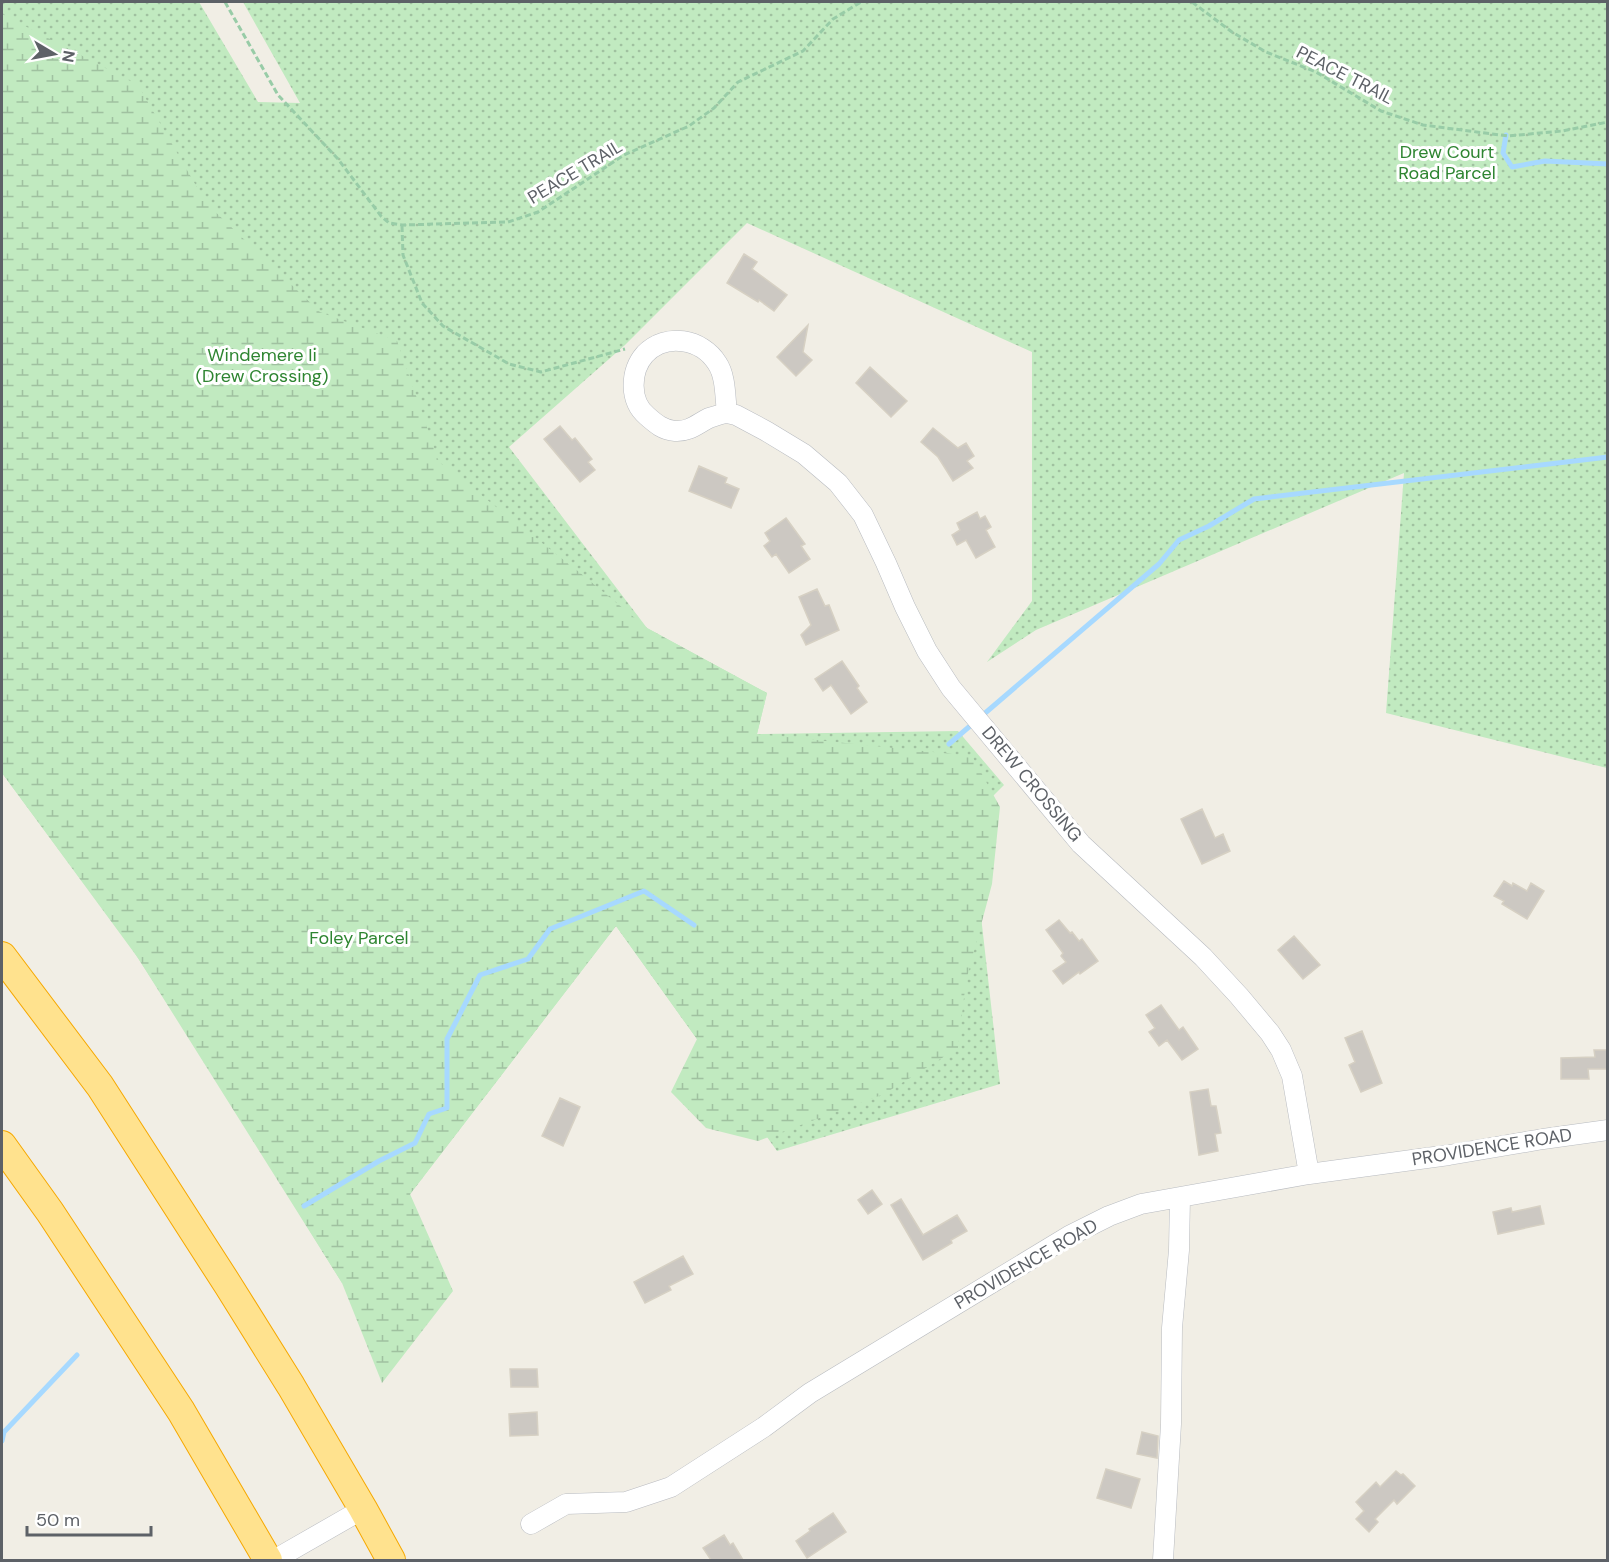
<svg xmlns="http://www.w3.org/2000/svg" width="1609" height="1562" viewBox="0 0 1609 1562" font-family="'DM Sans',sans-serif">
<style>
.grass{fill:url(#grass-dots)}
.wetland{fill:url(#wetland-marsh)}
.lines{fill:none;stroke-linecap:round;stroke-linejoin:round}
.stream{stroke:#a7d9ff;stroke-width:5}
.building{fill:#ccc8c2;stroke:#d6d0c3;stroke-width:1.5}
.minor-casing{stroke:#b8bbc0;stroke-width:21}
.highway-casing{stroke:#f6a800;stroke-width:30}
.path{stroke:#98cca7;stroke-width:3;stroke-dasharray:6 3;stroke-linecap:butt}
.minor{stroke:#fff;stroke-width:20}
.highway{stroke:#ffe28e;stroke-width:28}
.labels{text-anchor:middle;stroke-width:6;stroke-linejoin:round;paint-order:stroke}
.street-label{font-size:18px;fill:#5d6167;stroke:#fff}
.park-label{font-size:18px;fill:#2e8531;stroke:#fff}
</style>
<defs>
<pattern id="grass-dots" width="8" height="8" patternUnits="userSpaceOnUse" patternTransform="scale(1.5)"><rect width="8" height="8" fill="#c1eac0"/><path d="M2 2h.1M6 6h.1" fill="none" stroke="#a0c1a0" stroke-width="1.8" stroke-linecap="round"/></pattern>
<pattern id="wetland-marsh" width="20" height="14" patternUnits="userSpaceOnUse" patternTransform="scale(1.5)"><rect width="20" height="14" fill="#c1eac0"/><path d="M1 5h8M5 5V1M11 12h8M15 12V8" fill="none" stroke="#a0c1a0"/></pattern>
</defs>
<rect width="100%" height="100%" fill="#f1eee5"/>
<!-- grass -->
<path class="grass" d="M2 2H199L258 102 300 103 243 2H1607V768L1386 713 1404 473 1036 630 987 662 1032 601V352L747 223 625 345 509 447 647 628 767 693 757 734 958 731 1004 785 970 819 1000 1084 777 1151 616 926 342 1283 200 1053 130 946 2 773Z"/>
<!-- wetland -->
<path class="wetland" d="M2 14 138 85 206 203 320 312 397 341 439 462 579 572 647 628 767 693 757 734 972 756 1000 807 992 884 966 981 958 1048 884 1094 758 1141 706 1128 671 1092 697 1039 616 926 410 1194 453 1291 382 1383 342 1283 138 958 2 773Z"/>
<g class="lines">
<!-- stream -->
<path class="stream" d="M1506 135 1503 153 1512 167 1545 161 1608 164
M949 744 1159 564 1179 540 1209 526 1254 499 1608 457
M304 1206 379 1161 415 1143 429 1114 447 1108V1039L480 975 528 959 550 929 644 891 694 925
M2 1441 4 1432 77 1355"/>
</g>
<!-- building -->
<path class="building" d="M744 254 757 262 752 269 787 295 774 311 759 300 758 302 727 283Z
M808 325 803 352 812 360 796 376 777 357Z
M870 367 907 401 891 417 856 383Z
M560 426 572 440 575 438 592 459 588 462 595 470 580 482 544 439Z
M933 428 958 448 966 443 974 456 967 461 973 468 953 481 938 457 921 442Z
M699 466 727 478 725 483 739 489 731 508 689 491Z
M977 512 980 519 985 516 991 527 986 530 995 547 976 558 966 540 957 545 952 535 960 530 957 523Z
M786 518 805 544 801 546 810 559 789 573 776 554 772 557 764 546 770 541 765 533Z
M817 589 825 606 829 605 839 630 806 645 801 635 811 625 799 597Z
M842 661 859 686 857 688 867 702 851 714 831 685 823 691 815 679Z
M1202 809 1215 838 1223 834 1230 851 1202 864 1181 819Z
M1504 881 1512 886 1513 883 1527 891 1531 883 1544 891 1527 919 1502 904 1504 901 1494 896Z
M1059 920 1070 933 1072 932 1079 941 1082 939 1098 961 1080 974 1079 972 1063 984 1053 971 1066 962 1061 956 1063 953 1046 930Z
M1294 936 1320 965 1303 979 1278 950Z
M1161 1005 1179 1030 1183 1027 1198 1049 1182 1060 1167 1040 1159 1046 1149 1032 1155 1028 1146 1015Z
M1362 1031 1382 1083 1361 1092 1349 1065 1355 1062 1345 1038Z
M1594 1050H1608V1069H1588L1589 1079H1561V1058L1595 1057Z
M1208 1089 1211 1106H1216L1221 1133 1215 1134 1218 1151 1199 1155 1190 1092Z
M560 1098 580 1107 563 1146 542 1136Z
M872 1190 882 1204 868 1214 858 1200Z
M901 1199 923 1235 957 1215 967 1231 951 1240 952 1243 923 1260 891 1205Z
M1540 1206 1544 1224 1498 1234 1493 1212 1511 1208 1512 1212Z
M683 1256 693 1274 669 1286 671 1290 645 1303 634 1282Z
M510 1369H537L538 1387H511Z
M537 1412 538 1435 510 1436 509 1414Z
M1142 1432 1158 1436 1157 1458 1137 1454Z
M1106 1469 1140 1479 1131 1508 1097 1498Z
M1396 1471 1401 1475 1403 1474 1415 1486 1397 1504 1394 1500 1375 1519 1378 1522 1369 1532 1356 1519 1364 1511 1356 1502 1376 1482 1380 1487Z
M833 1513 846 1532 807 1558 796 1541 810 1531 809 1529Z
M724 1535 730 1545 733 1543 743 1560H711L703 1548Z"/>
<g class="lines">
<defs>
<path id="minor" d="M727 413C721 414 715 416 709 418 697 424 689 432 675 431 663 430 656 424 647 416 629 401 630 371 645 354 666 332 702 339 717 363 726 376 725 397 727 413L736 415 766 431 804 454 838 483 863 515 886 563 905 607 927 651 951 688 1081 844 1203 957 1239 996 1270 1033 1281 1050 1292 1076 1309 1174
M531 1524 566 1504 626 1502 671 1487 764 1427 810 1393 1069 1236 1109 1216 1141 1204 1309 1174 1449 1155 1543 1139 1608 1130
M274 1560 363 1509
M1163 1560 1171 1424 1172 1328 1179 1250 1180 1197"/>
<path id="highway" d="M2 956 100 1086 228 1285 291 1386 363 1509 391 1560
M2 1145 50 1212 181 1411 268 1560"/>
</defs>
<!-- minor casing -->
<use href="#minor" class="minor-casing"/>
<!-- highway casing -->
<use href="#highway" class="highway-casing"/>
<!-- path -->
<path class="path" d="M225 2 278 95 338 159 381 216 389 223 402 225 508 222 538 212 624 155 689 126 714 108 738 82 803 51 833 19 861 2
M1192 2 1232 32 1266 52 1316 72 1381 111 1423 125 1508 136 1562 131 1608 122
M402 226 403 255 422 303 443 326 509 364 541 372 625 349"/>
<!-- minor -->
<use href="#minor" class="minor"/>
<!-- highway -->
<use href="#highway" class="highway"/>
</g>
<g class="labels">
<!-- street labels -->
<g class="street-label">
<text transform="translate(1345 75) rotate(27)" y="6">PEACE TRAIL</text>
<text transform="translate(575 172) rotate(-31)" y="6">PEACE TRAIL</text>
<text transform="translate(1032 784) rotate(50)" y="6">DREW CROSSING</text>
<text transform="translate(1492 1147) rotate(-9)" y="6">PROVIDENCE ROAD</text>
<text transform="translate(1026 1264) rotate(-30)" y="6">PROVIDENCE ROAD</text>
</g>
<!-- park labels -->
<g class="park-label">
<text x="1447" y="158">Drew Court<tspan x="1447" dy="21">Road Parcel</tspan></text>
<text x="262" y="361">Windemere Ii<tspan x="262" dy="21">(Drew Crossing)</tspan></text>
<text x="359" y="944">Foley Parcel</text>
</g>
</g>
<!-- border -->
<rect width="1609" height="1562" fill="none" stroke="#5d6167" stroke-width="6"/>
<!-- north arrow -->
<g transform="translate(54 54) rotate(100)" stroke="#ffffff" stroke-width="4.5" paint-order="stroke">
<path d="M0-4.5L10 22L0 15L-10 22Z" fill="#5d6167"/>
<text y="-9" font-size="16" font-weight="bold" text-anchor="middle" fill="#5d6167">N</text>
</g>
<!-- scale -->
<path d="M27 1526v9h124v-9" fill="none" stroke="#5d6167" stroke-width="3"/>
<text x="36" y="1526" font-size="18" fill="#5d6167" stroke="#ffffff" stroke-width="4.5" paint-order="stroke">50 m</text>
</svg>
